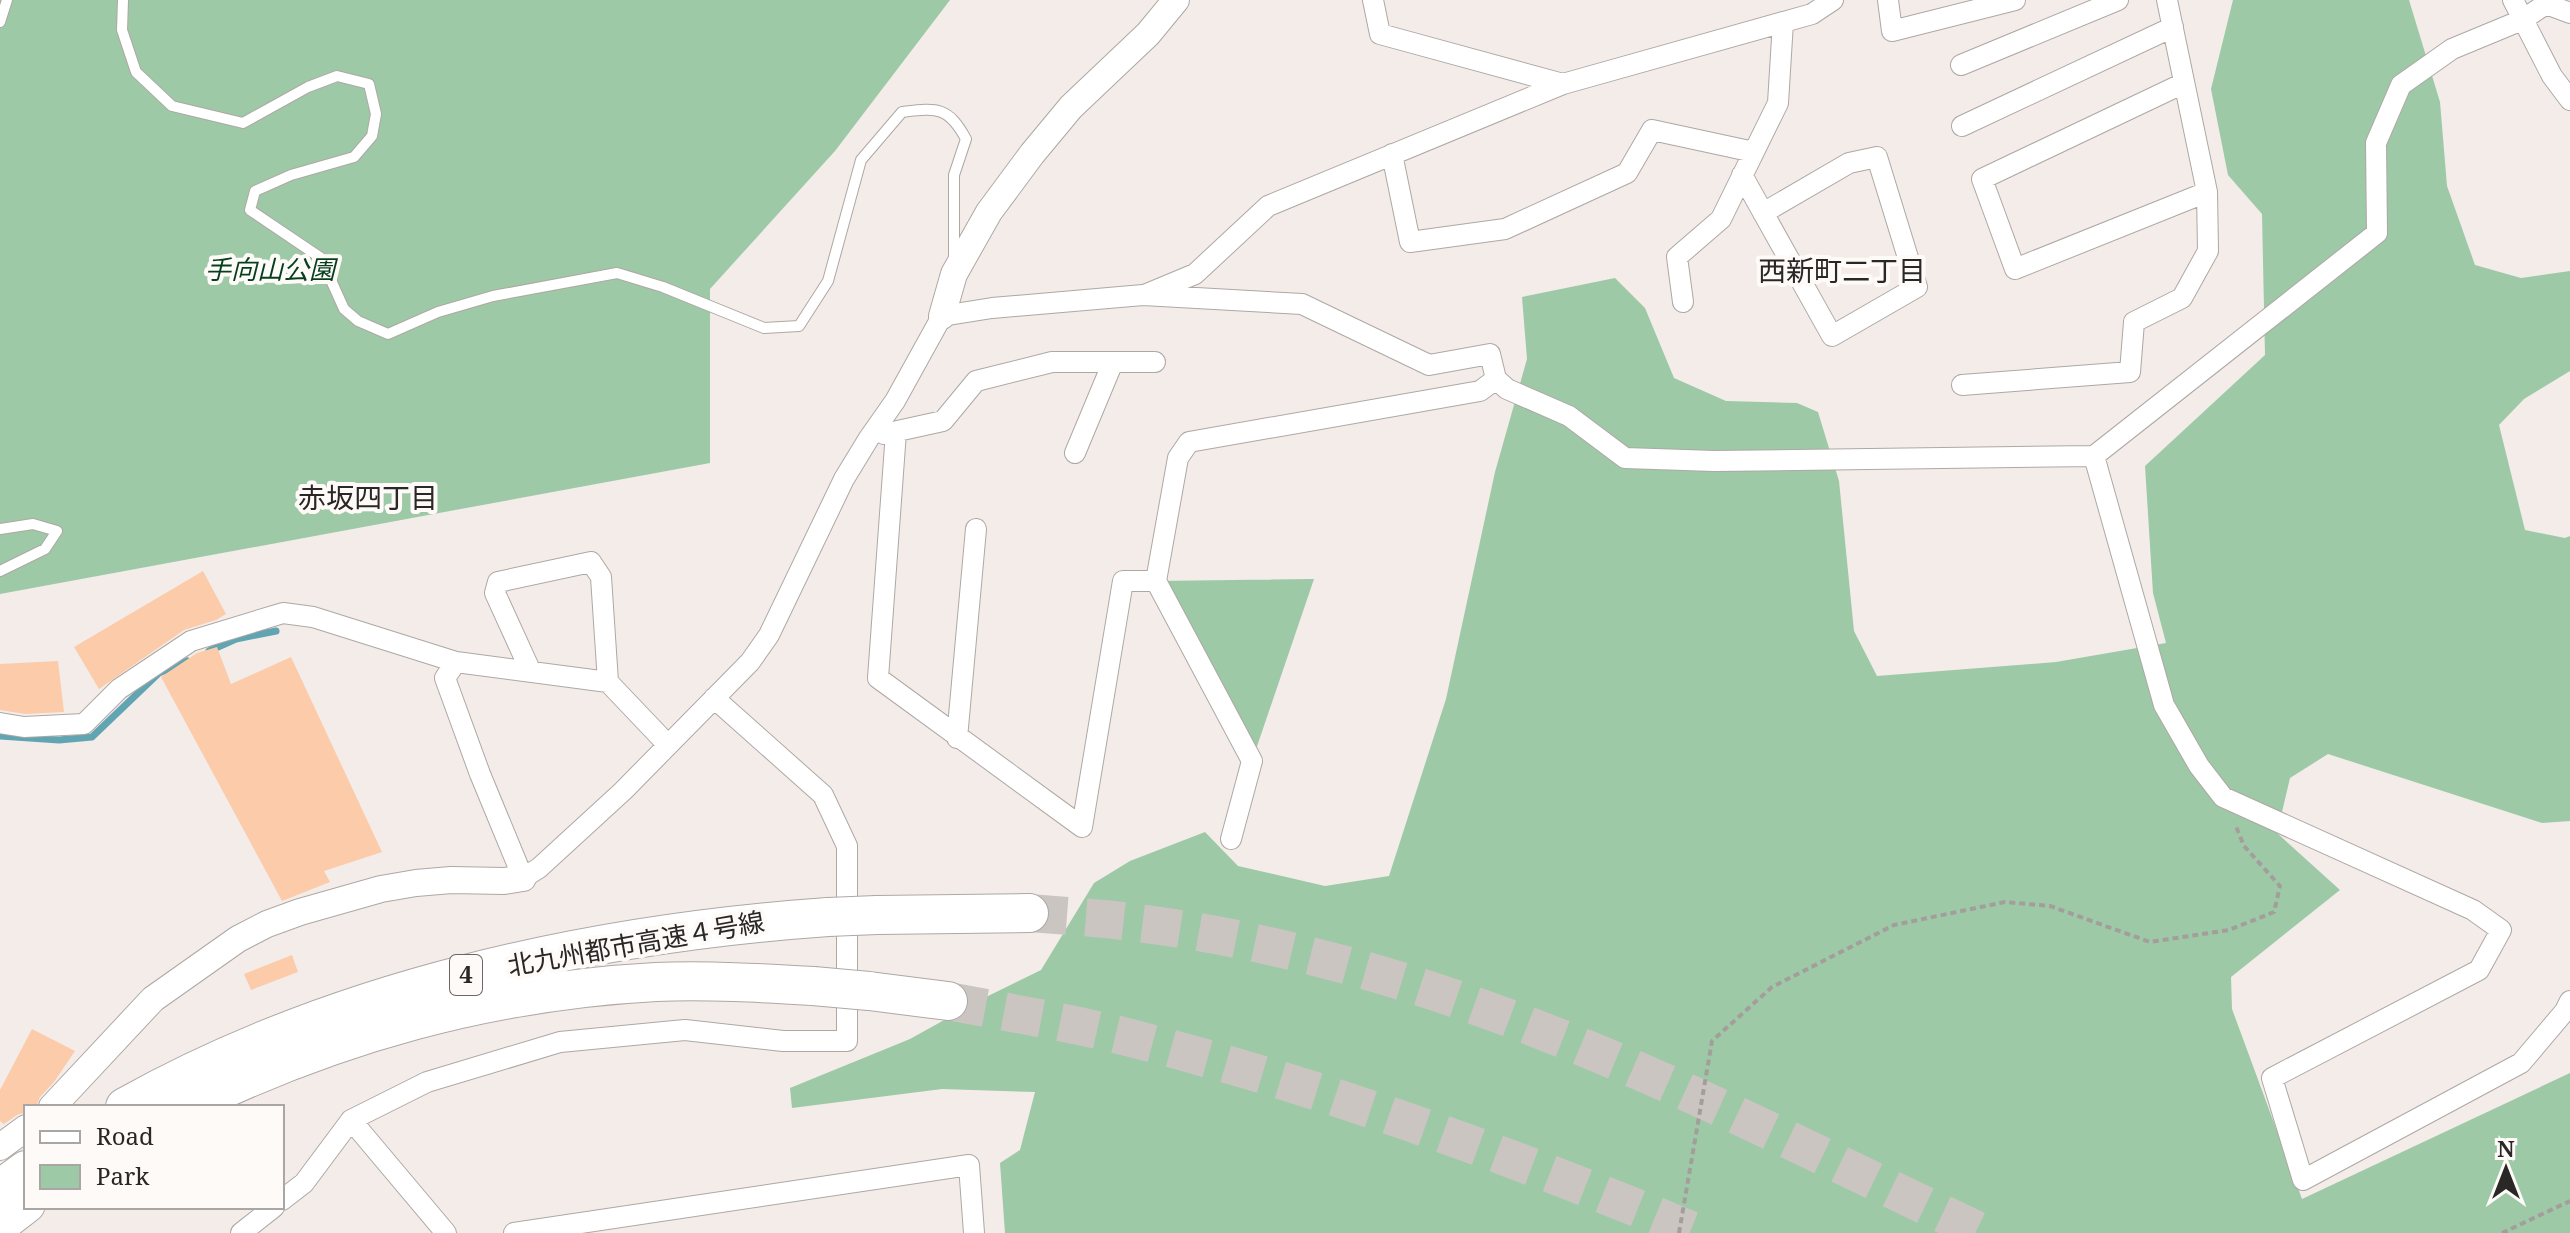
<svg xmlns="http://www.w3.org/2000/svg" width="2570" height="1233" viewBox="0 0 2570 1233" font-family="'Noto Serif','Noto Sans JP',serif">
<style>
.green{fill:#9dc9a7}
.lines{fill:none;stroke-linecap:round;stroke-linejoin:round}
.stream{stroke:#61a5b3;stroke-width:7}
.building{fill:#fccba9}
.motorway-tunnel{stroke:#cbc5c2;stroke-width:38;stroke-dasharray:38 19;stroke-linecap:butt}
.service-casing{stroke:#aea8a5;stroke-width:12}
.minor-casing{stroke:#aea8a5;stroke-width:22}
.tertiary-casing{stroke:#aea8a5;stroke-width:28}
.motorway-casing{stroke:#aea8a5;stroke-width:40}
.path{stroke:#a39e9c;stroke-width:4;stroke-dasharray:6 4;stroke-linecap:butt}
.service{stroke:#fff;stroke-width:10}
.minor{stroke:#fff;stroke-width:20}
.tertiary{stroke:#fff;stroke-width:26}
.motorway{stroke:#fff;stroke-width:38}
.motorway-bridge-casing{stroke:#aea8a5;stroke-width:40;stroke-linecap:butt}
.motorway-bridge{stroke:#fff;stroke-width:38}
.labels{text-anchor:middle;stroke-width:8;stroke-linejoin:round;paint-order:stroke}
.shield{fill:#fefaf8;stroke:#6a6766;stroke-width:2}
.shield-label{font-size:24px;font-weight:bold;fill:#2a2827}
.park-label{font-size:26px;font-style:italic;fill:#043e1c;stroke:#fefaf8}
.street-label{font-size:26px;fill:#2a2827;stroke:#fefaf8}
.neighbourhood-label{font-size:28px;fill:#2a2827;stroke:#fefaf8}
</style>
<rect width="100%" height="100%" fill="#f3ece9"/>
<!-- green -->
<path class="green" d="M0 0H950L835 151 710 289V463L0 594Z
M2233 0H2409L2440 102 2447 186 2475 265 2521 278 2570 271V371L2524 399 2499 425 2525 530 2565 538 2570 536V821L2542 823 2328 754 2290 778 2277 833 2340 890 2231 977 2232 1009 2302 1199 2570 1073V1233H1005L1000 1163 1020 1150 1035 1092 942 1089 792 1108 790 1088 910 1039 984 998 1041 970 1094 883 1130 861 1205 832 1238 866 1325 886 1389 876 1446 699 1495 472 1527 359 1522 297 1615 278 1645 308 1674 378 1726 401 1797 403 1818 412 1839 481 1854 631 1877 676 2056 662 2166 643 2153 593 2145 466 2265 355 2262 214 2228 175 2211 89Z
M1314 579 1252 761 1156 581Z"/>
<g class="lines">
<!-- stream -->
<path class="stream" d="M209 651 236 639 276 631
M0 736 59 740 92 737 159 673 187 661"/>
</g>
<!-- building -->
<path class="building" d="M203 571 226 614 216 620 184 630 99 689 74 647Z
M217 647 231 684 291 657 382 852 324 871 330 882 282 901 161 677 197 653Z
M58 661 64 712 25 714 0 710V664Z
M292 955 298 972 251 990 244 974Z
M32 1029 75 1051 54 1082 40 1097 36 1107H26V1112L17 1115 4 1124 0 1121V1090Z"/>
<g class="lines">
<!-- motorway-tunnel -->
<path class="motorway-tunnel" d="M1029 913C1066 916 1102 918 1138 923 1220 933 1302 952 1381 975 1591 1037 1786 1140 1983 1233
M948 1001C1016 1014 1084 1025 1150 1043 1337 1092 1520 1159 1698 1233"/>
<defs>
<path id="service" d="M123 0 122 30 136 72 172 106 243 123 308 87 337 76 369 84 376 114 372 136 354 157 291 175 255 191 250 210 321 258 344 309 358 321 388 334 438 312 493 296 617 273 663 287 764 328 799 326 828 281 861 160 902 112C937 108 948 106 966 139L954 175V259
M0 22 7 0
M0 529 33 524 57 531 45 549 0 571"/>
<path id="minor" d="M1373 0 1380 34 1563 84
M1888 0 1892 31 2015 0
M2513 0 2552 76 2570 100
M1961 65 2118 0
M2184 83 1982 179 2015 269 2207 192
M1962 126 2173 27
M1392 154 1410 242 1505 229 1627 173 1652 130 1754 152
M1742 175 1832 336 1917 287 1877 157 1849 163 1763 213
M1147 294 1195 274 1268 206 1563 84 1812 14 1833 0
M1683 302 1677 257 1721 219 1778 103 1783 22
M1962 385 2130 372 2134 322 2182 298 2208 251 2207 192 2167 0
M896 432 878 678 1082 827 1123 581H1156
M884 434 943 421 976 381 1052 362H1155
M1075 453 1113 362
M2094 456 2164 705 2199 766 2223 797 2473 910 2501 930 2479 970 2272 1078 2303 1180 2521 1063 2565 1011 2570 1001
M531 672 495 593 498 582 591 562 601 577 608 682
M0 723 24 727 84 724 119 689 191 641 283 613 313 617 456 662
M957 738 976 529
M667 744 608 682 456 662 445 678 480 774 523 878 539 868 623 791 750 662 769 635 844 479 869 438 895 401 942 316 992 308 1143 295 1302 304 1429 365 1490 354 1496 379 1507 389 1569 416 1625 458 1714 461 2094 456 2377 233 2376 143 2401 85 2452 49 2522 20 2546 4 2570 13
M1231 839 1252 761 1156 581 1178 458 1189 442 1480 391 1496 379
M351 1120 446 1233
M282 1200 304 1183 351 1120 427 1082 560 1042 685 1030 783 1041H847V846L823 795 714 698
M241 1233 274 1207
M514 1233 969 1165 974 1233"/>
<path id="tertiary" d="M942 316 954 274 989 212 1032 154 1071 107 1148 34 1176 0
M52 1107 153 999 238 939 267 924 300 912 381 889 416 883 451 880 504 881 523 878
M0 1147 26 1128"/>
<path id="motorway" d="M877 915 1029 913
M869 991 948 1001
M125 1107C336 989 588 934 828 917
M185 1107C336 1034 488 991 656 982 708 980 761 983 813 986
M0 1189 26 1170
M0 1224 26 1204"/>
</defs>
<!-- service casing -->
<use href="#service" class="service-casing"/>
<!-- minor casing -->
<use href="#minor" class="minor-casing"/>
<!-- tertiary casing -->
<use href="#tertiary" class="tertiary-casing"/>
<!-- motorway casing -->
<use href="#motorway" class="motorway-casing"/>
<!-- path -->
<path class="path" d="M1679 1233 1712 1041 1772 987 1894 925 2005 902 2050 906 2150 942 2229 930 2274 912 2280 886 2244 846 2235 824
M2502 1233 2570 1201"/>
<!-- service -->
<use href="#service" class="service"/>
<!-- minor -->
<use href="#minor" class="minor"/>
<!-- tertiary -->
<use href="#tertiary" class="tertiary"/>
<!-- motorway -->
<use href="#motorway" class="motorway"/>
<defs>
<path id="motorway-bridge" d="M828 917 877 915
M813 986 869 991"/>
</defs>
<!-- motorway-bridge casing -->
<use href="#motorway-bridge" class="motorway-bridge-casing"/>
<!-- motorway-bridge -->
<use href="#motorway-bridge" class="motorway-bridge"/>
</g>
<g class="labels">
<!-- shield labels -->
<rect class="shield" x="450" y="955" width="32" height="40" rx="6"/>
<g class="shield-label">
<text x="466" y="983">4</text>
</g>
<!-- park labels -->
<g class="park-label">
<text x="270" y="279">手向山公園</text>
</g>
<!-- street labels -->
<g class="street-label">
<text transform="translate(636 944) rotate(-10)" y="9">北九州都市高速４号線</text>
</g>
<!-- neighbourhood labels -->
<g class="neighbourhood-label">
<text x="1842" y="281">西新町二丁目</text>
<text x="368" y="508">赤坂四丁目</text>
</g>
</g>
<!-- legend -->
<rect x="24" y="1105" width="260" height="104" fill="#fefaf8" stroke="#a9a6a4" stroke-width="2"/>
<rect x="40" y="1131" width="40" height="12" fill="#ffffff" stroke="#a9a6a4" stroke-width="2"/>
<text x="96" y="1145" font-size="24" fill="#2a2827">Road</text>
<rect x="40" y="1165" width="40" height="24" fill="#9dc9a7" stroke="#a9a6a4" stroke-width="2"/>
<text x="96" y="1185" font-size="24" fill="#2a2827">Park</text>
<!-- north arrow -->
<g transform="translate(2506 1169)" stroke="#fefaf8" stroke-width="6" paint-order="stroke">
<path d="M0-6L14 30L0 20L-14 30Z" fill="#2a2827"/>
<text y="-12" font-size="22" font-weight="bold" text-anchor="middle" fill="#2a2827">N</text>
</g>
</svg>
